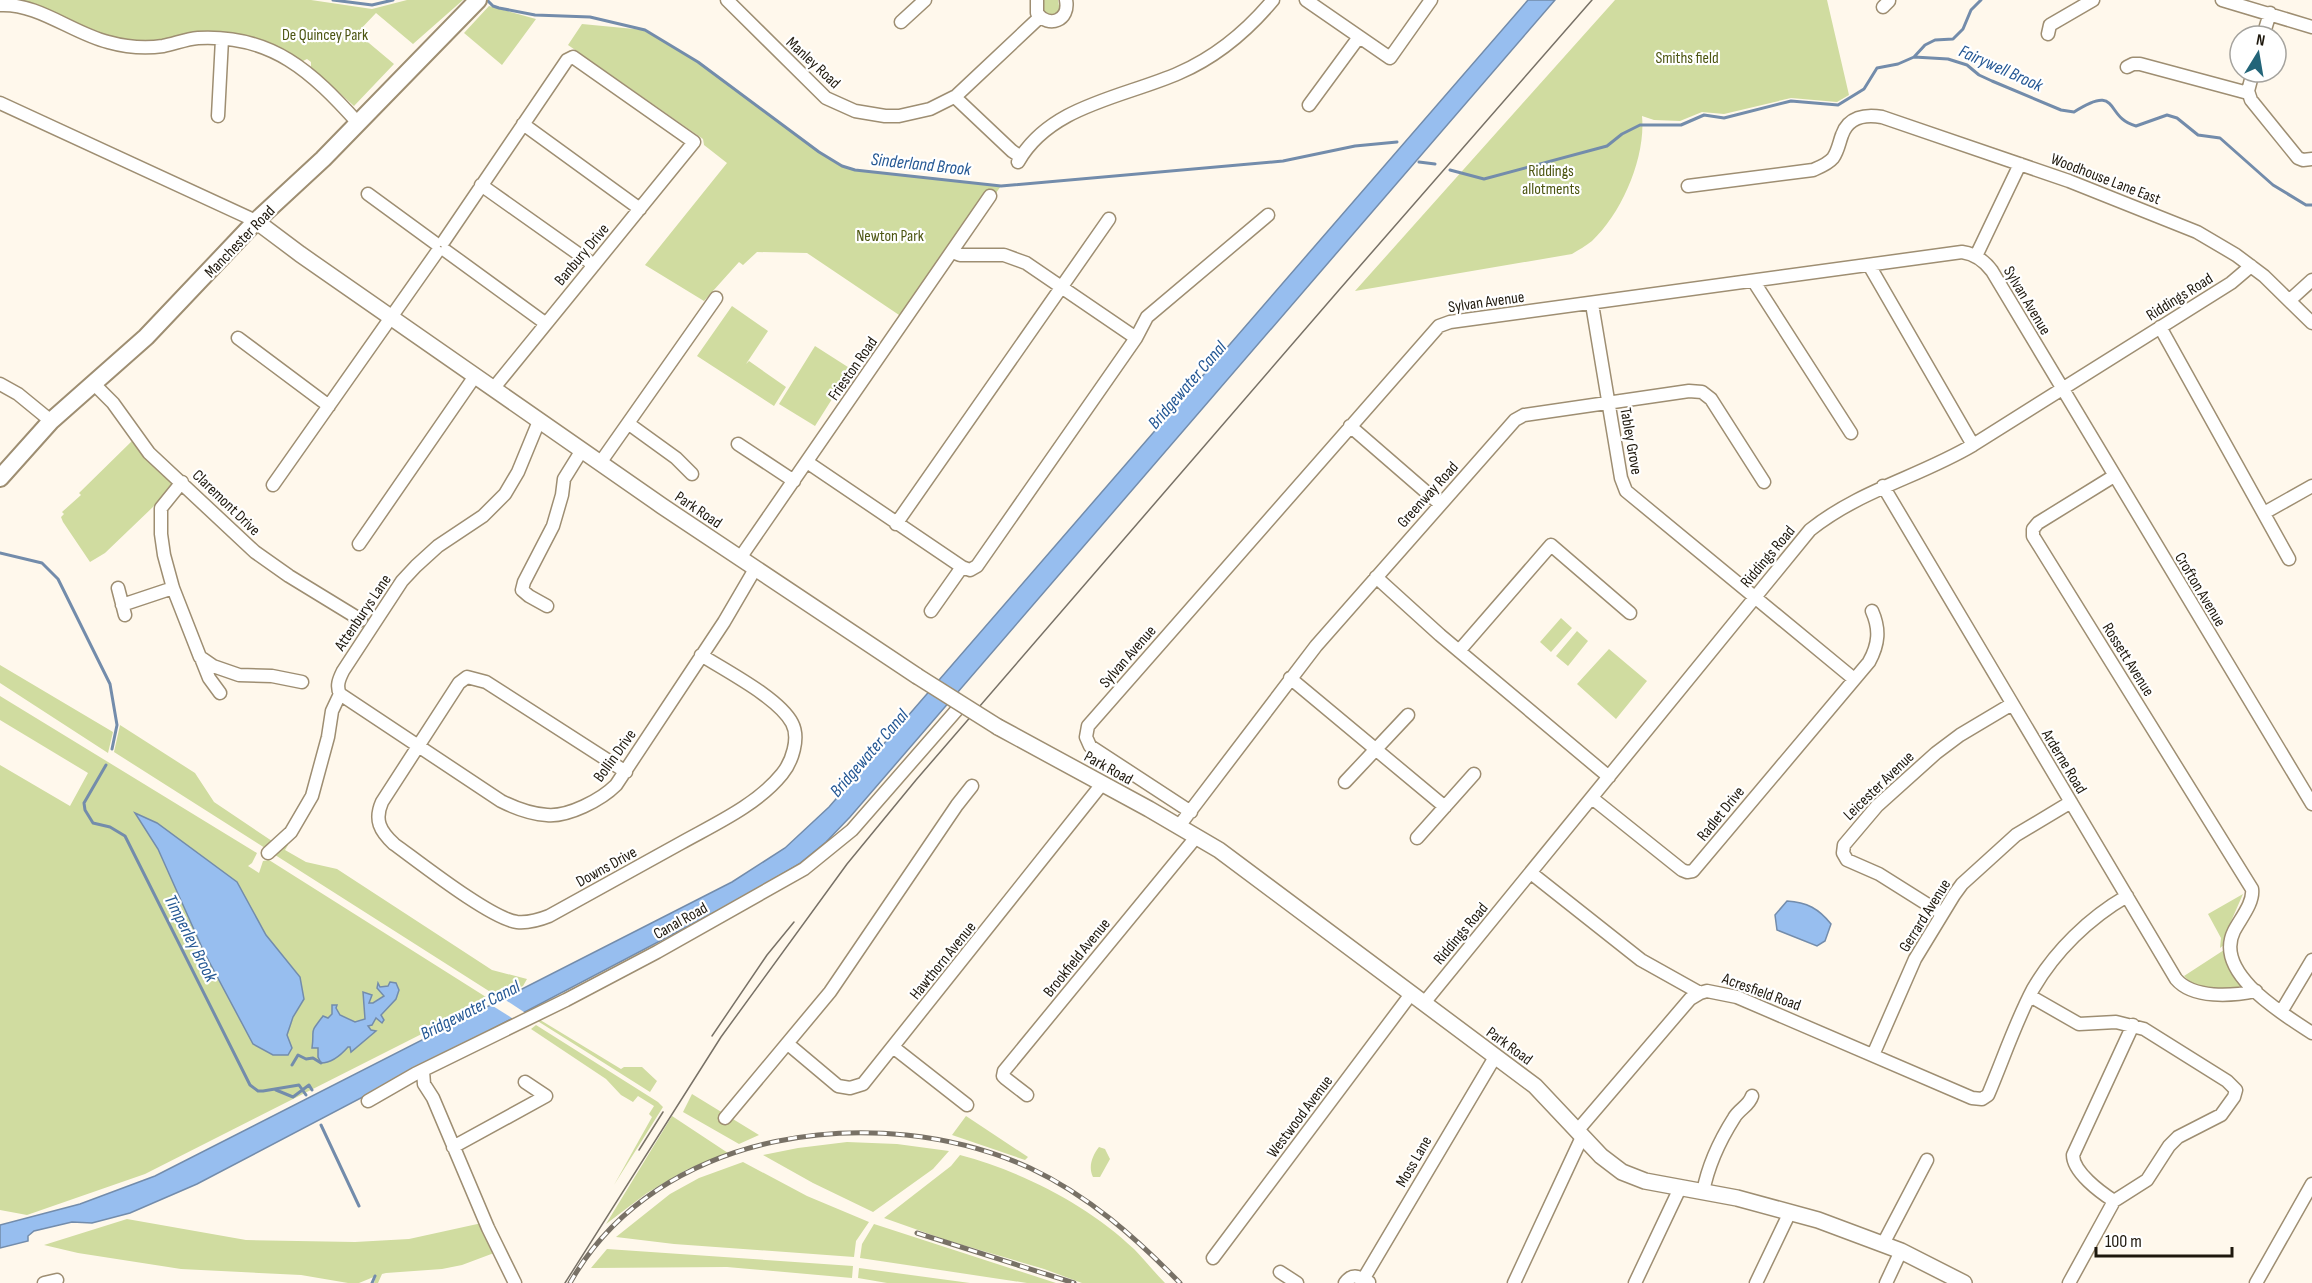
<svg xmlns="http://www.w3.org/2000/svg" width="2312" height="1283" viewBox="0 0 2312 1283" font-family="'Sofia Sans Condensed',sans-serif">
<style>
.green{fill:#d0dca0}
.water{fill:#97beef;stroke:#738cab;stroke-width:1.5}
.pier{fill:#fff8ec}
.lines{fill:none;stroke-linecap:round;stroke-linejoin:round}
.stream{stroke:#738cab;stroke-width:3}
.minor-casing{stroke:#9e8e72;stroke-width:15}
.major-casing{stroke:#9e8e72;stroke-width:18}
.highway-casing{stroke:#9e8e72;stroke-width:20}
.minor{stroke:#fff;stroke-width:12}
.major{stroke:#fff;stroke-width:15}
.highway{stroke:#fff;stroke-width:16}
.tram{stroke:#787166;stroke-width:1.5}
.rail-casing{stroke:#787166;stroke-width:5}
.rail{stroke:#fff;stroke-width:3;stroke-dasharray:9;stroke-linecap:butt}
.major-bridge-casing{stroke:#9e8e72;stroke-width:18;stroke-linecap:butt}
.major-bridge{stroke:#fff;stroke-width:15}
.labels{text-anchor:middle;stroke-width:4.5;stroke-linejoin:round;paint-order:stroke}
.park-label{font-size:16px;fill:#4c5511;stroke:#fff}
.street-label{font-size:16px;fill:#1e180d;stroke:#fff}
.water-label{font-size:18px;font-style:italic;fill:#255894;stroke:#fff}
</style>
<rect width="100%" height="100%" fill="#fff8ec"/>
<!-- green -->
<path class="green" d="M0 0H311L372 9 407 0H463L413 44 376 13 357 33 394 64 354 106 311 67V62L307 59 303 61 275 45 256 38 236 35 157 43 116 42Z
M1042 0H1058L1060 11 1050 16 1043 13Z
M1615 0H1827L1849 95 1837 102 1791 98 1724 114 1702 112 1680 121 1654 120 1642 116C1646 157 1622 213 1592 241 1586 246 1578 250 1572 254L1355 291Z
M489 6 536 19 502 65 464 33Z
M582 24 645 30 698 62 819 152 842 166 855 170 1001 186 905 319 807 253 757 252 743 265 739 262 704 301 645 265 727 163 704 145 703 139 568 45Z
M732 306 768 331 746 364 749 361 786 387 774 406 697 356Z
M815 346 851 369 815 426 779 404Z
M134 439 178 483 105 553 90 562 63 522 61 517 64 514 62 512 81 495 79 493Z
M1561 618 1572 628 1551 652 1540 642Z
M1577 631 1588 641 1568 666 1556 656Z
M1609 649 1647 681 1616 719 1577 684Z
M0 665 113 732 108 753 0 683Z
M0 696 257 853 252 863 248 866 259 873 263 861 269 860 486 997 483 1003 145 1174 27 1215 0 1210V765L70 806 88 773 0 720Z
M120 725 195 773 214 802 272 841 265 848 114 752Z
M284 841 288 845 285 850 306 862 337 869 492 970 527 979 523 986 500 996 492 993 272 853Z
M2243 894 2229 926 2225 944 2220 948 2221 938 2208 914Z
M2224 950 2229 970 2243 988 2232 990 2195 987 2184 976Z
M537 1018 621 1069 624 1067H642L657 1081 650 1092 536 1020Z
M536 1025 658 1102 663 1107 614 1185 652 1117 649 1114 654 1106 638 1096 633 1102 621 1095 606 1079 531 1029Z
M692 1094 759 1135 739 1144 683 1112Z
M672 1116 728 1153 686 1170 647 1193 606 1224Z
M966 1116 1028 1157 1025 1160 952 1135Z
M847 1142 897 1144 949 1151 933 1169 873 1212 813 1183 763 1155 798 1148Z
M1099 1147 1105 1149 1110 1159 1100 1177H1093C1088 1167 1092 1156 1099 1147Z
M960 1155C1021 1171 1088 1205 1134 1249 1145 1260 1154 1272 1165 1283H1082L1044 1269 949 1241 884 1218 951 1166Z
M743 1162 807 1196 869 1222 856 1241 854 1257 674 1244 616 1237 670 1194 699 1178Z
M127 1219 246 1240 355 1242 409 1239 482 1223 494 1253 462 1265 442 1269 386 1273 382 1274 378 1283H374L376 1276 359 1283H348L301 1275 181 1269 78 1253 44 1245Z
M874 1224 1056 1283H1027L860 1258 862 1244Z
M607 1249 853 1266 852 1278 727 1267 591 1268Z
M859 1268 970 1283H887L858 1278Z"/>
<!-- water -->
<path class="water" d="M1528 0H1555L850 817 826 842 799 864 740 899 197 1184 130 1213 92 1223 72 1222 34 1231 28 1236V1241L0 1248V1225L80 1204 155 1176 732 882 785 848 829 807Z
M135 813 157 823 237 882 266 935 300 977 304 999 293 1017 287 1035 292 1048 288 1055H273L253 1044 204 952 158 849Z
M1787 901C1807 902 1819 909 1831 924L1825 941 1817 946 1777 930 1775 915Z
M390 982 396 983 399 990 396 999 381 1015 384 1020 382 1023 376 1018 372 1025 368 1026 371 1030 376 1031 351 1052 350 1047H348C341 1055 332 1063 321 1063L318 1057V1048H312C315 1026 308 1036 323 1016L328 1018 332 1014V1005H337L336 1008 340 1015 355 1022 365 1019 363 992 372 995 369 1003H373L384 996 377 988 378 983 380 987 388 986Z"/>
<!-- pier -->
<path class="pier" d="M501 997 527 1014 515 1020 488 1003Z"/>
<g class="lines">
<!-- stream -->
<path class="stream" d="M333 0 372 5 393 0
M487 0 493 6 499 8 535 15 590 17 645 30 698 62 819 152 842 166 855 170 1001 186 1283 161 1355 146 1397 142
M1914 57 1925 45 1935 40 1953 39 1963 29 1971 10 1981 0
M1419 162 1435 164
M1450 170 1484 179 1607 146 1622 134 1640 125H1681L1704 115 1724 118 1791 101 1838 105 1864 89 1877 68 1898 64 1914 57 1948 59 1967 65 1979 75 1992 81 2061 110 2074 112C2121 82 2104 118 2136 126L2167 115 2177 118 2198 135 2220 138 2273 185 2306 205H2312
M0 553 42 563 58 579 110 684 117 725 112 749
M106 765 84 803 85 810 93 823 110 827 125 836 250 1085 258 1091H263L299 1085 306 1095
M292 1065 298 1055 306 1059 313 1058 321 1063
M276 1090 293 1097 309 1085 312 1090
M321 1125 359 1206
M372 1283 375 1276"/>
<defs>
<path id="minor" d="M727 0 826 98 855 111 885 116H899L930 109 956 96 1040 17
M1037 0V13C1049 29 1070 20 1066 0
M1306 0 1390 58 1431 0
M2222 0 2312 27
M0 5C38 3 72 33 108 42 126 47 144 49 163 46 174 44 186 39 198 38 272 34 312 72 358 123
M1883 7 1889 1
M901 22 925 0
M2048 34 2050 25 2093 0
M2263 36 2270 13
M2127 67 2133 64H2140L2248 93
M2253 72 2248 91 2251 100 2298 158 2303 160 2312 159
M956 96 958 100 1012 151 1021 157
M0 103 256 221
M1309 105 1359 37
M218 116 222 39
M523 124 640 209
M1018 162C1050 105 1125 97 1179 73 1216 57 1247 31 1273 0
M481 185 594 265
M1688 186 1813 170C1820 167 1828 164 1833 158 1838 151 1839 143 1842 135 1848 117 1865 114 1882 117L2069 181 2197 232 2236 255 2264 276 2312 323
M368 194 435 243
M444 241 567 60 573 57 694 142 493 389
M446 251 545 323
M952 252 960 255H1004L1026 263 1136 338
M1976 256 2020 164
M1869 265 1973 445
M1754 282 1851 433
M2290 300 2312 280
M1592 304 1621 478 1626 491 1854 679
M2160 327 2289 559
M238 338 329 406
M93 383 113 403 149 453 255 552 289 576 361 620
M0 384 18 394 51 421
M629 424 676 458 692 474
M1350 426 1440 504
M738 444 794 481
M807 462 962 567 970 570 977 566 1136 338 1147 317 1268 215
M600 463 716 298
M2114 476 2038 523 2033 529V536L2252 889C2254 903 2240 919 2234 931 2213 973 2283 1014 2312 1033
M182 482 161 508V534L164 555 173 588 200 657 213 666 239 675 272 676 302 682
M273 485 437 252
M1883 486 2176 979C2193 999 2232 996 2256 991
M2264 513 2312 486
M896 524 1109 219
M359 544 475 376
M740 558 990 196
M1376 577 1440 635 1609 777
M118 588 125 615
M122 605 173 588
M547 606 529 596 522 590 524 582 553 526 562 495 564 479 582 450
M931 611 962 567
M1459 651 1551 545 1630 613
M201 658 209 678 220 693
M1290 678 1445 807
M340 694 501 801C515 808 530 814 547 815 568 817 601 800 616 785L724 622 755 569
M626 772 486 682 467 677 459 683 382 802C374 820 380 831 394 844 419 862 491 919 517 922 528 923 539 920 549 916 593 892 637 867 681 843 715 824 757 805 782 774 792 762 800 738 792 723 779 698 726 671 701 655
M1345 782 1408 715
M1592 798 1682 870 1687 872 1693 871 1869 662C1879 644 1880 629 1872 611
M1191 812 1090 746 1086 737 1088 726 1439 326 1450 322 1962 252C1975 254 1984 260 1992 271L2312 804
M1179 826 1316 646 1515 420 1524 415 1689 391 1702 392 1711 399 1764 482
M1417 838 1474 774
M268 853 291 832 312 796 328 737 332 711 340 694C336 686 339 679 343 671L402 581 416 566 438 546 483 516 505 494 518 472 539 421
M1531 873 1641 960 1700 993
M1941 913 1879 874 1847 860 1843 853 1844 845 1877 806 1936 753 1960 735 2012 704
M2030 996 2079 1024 2116 1022 2144 1029 2227 1081 2236 1090 2234 1097 2221 1115 2178 1137 2169 1146 2147 1180 2114 1201 2069 1283
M1424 1003 1810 530C1860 490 1919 477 1973 445L2231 283 2251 266
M2281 1012 2312 960
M788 1044 838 1086 850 1088 863 1084 1102 784
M893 1047 967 1105
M1873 1055 1915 959 1954 895 1962 884 2016 835 2071 802
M423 1071 424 1084 433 1098 488 1228 515 1283
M1027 1095 1005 1078 1003 1076 1004 1071 1197 836
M368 1101 415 1074 566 1000 657 952 804 869 852 830 962 704
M725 1118 830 992 957 805 972 786
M1577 1131 1690 999 1700 993 1707 991 1737 997 1972 1098 1982 1099 1988 1095C2003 1060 2015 1023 2033 989 2055 951 2089 918 2127 896
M453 1147 546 1096 525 1082
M1703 1192C1708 1166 1720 1140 1734 1118 1739 1109 1749 1106 1752 1096
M2114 1201C2100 1192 2073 1172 2073 1155L2133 1025
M1883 1244 1927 1160
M1213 1258 1411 994
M1280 1272 1297 1283
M44 1283 57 1280
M1345 1283C1353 1272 1359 1277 1369 1282
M1361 1283 1495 1057
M1514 1283 1582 1137
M1635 1283 1680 1188
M1756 1283 1790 1212
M1886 1283 1901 1251
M2256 1283 2312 1184"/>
<path id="major" d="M256 221 300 254 662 506 917 676
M998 727 1149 809 1219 850 1535 1086 1601 1156 1622 1172 1645 1181 1737 1198 1818 1220 1901 1251 1964 1283"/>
<path id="highway" d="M0 478 51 421 146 337 256 221 323 159 478 0"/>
</defs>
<!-- minor casing -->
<use href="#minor" class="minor-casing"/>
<!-- major casing -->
<use href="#major" class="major-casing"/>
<!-- highway casing -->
<use href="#highway" class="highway-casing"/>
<!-- minor -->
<use href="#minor" class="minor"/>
<!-- major -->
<use href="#major" class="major"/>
<!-- highway -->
<use href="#highway" class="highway"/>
<!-- tram -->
<path class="tram" d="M712 1036 767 955 794 922
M639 1150 663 1112
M565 1283 721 1037 847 864 916 780 1339 290 1592 0"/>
<defs>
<path id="rail" d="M917 1233 1074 1283
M570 1283C657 1128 878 1099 1030 1168 1089 1196 1135 1237 1180 1283"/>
</defs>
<!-- rail casing -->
<use href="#rail" class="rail-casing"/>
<!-- rail -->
<use href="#rail" class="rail"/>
<defs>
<path id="major-bridge" d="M917 676 998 727"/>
</defs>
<!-- major-bridge casing -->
<use href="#major-bridge" class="major-bridge-casing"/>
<!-- major-bridge -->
<use href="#major-bridge" class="major-bridge"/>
</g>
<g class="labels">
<!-- park labels -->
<g class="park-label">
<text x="325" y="40">De Quincey Park</text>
<text x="1687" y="63">Smiths field</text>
<text x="1551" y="176">Riddings<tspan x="1551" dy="18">allotments</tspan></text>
<text x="890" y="241">Newton Park</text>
</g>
<!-- street labels -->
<g class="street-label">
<text transform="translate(814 62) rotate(43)" y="6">Manley Road</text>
<text transform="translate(2106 178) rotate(21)" y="6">Woodhouse Lane East</text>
<text transform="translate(239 241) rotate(-46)" y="6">Manchester Road</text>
<text transform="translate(581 254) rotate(-50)" y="6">Banbury Drive</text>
<text transform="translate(2179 296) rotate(-32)" y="6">Riddings Road</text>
<text transform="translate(2028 300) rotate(59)" y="6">Sylvan Avenue</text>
<text transform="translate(1486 301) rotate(-8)" y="6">Sylvan Avenue</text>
<text transform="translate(852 368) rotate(-55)" y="6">Frieston Road</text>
<text transform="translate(1632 441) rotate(80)" y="6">Tabley Grove</text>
<text transform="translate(1427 494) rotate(-48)" y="6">Greenway Road</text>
<text transform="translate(227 502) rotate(44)" y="6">Claremont Drive</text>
<text transform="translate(699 509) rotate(34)" y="6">Park Road</text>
<text transform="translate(1767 556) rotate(-50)" y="6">Riddings Road</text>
<text transform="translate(2201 589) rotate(59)" y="6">Crofton Avenue</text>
<text transform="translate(362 612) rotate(-56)" y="6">Attenburys Lane</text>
<text transform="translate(1127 656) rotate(-49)" y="6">Sylvan Avenue</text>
<text transform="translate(2129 659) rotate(58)" y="6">Rossett Avenue</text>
<text transform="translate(614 755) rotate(-54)" y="6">Bollin Drive</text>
<text transform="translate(2065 761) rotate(59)" y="6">Arderne Road</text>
<text transform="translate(1109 767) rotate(29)" y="6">Park Road</text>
<text transform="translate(1878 785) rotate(-44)" y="6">Leicester Avenue</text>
<text transform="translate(1720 813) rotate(-51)" y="6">Radlet Drive</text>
<text transform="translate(606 866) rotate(-29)" y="6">Downs Drive</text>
<text transform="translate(1924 915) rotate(-58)" y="6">Gerrard Avenue</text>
<text transform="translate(680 920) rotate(-29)" y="6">Canal Road</text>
<text transform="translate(1460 933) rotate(-50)" y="6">Riddings Road</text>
<text transform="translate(1076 957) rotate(-51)" y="6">Brookfield Avenue</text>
<text transform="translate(942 960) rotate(-51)" y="6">Hawthorn Avenue</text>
<text transform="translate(1762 991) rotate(20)" y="6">Acresfield Road</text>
<text transform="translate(1510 1045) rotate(36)" y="6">Park Road</text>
<text transform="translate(1299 1116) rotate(-53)" y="6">Westwood Avenue</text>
<text transform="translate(1413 1161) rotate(-60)" y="6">Moss Lane</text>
</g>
<!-- water labels -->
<g class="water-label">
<text transform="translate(2001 68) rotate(24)" y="6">Fairywell Brook</text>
<text transform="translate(921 164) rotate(6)" y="6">Sinderland Brook</text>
<text transform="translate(1187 385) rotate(-49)" y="6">Bridgewater Canal</text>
<text transform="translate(869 753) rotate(-49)" y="6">Bridgewater Canal</text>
<text transform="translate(191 938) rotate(63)" y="6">Timperley Brook</text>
<text transform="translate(470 1010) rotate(-27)" y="6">Bridgewater Canal</text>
</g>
</g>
<!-- north arrow -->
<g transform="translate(2258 54) rotate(11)"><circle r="28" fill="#ffffff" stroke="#a5a39e" stroke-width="1.5"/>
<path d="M0-4.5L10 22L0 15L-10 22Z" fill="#236579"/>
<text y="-9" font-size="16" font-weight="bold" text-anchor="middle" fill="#1e180d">N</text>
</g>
<!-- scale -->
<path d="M2096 1247v9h136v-9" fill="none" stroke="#1e180d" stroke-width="3"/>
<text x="2105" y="1247" font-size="18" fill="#1e180d" stroke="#ffffff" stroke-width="4.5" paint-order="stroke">100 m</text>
</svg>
